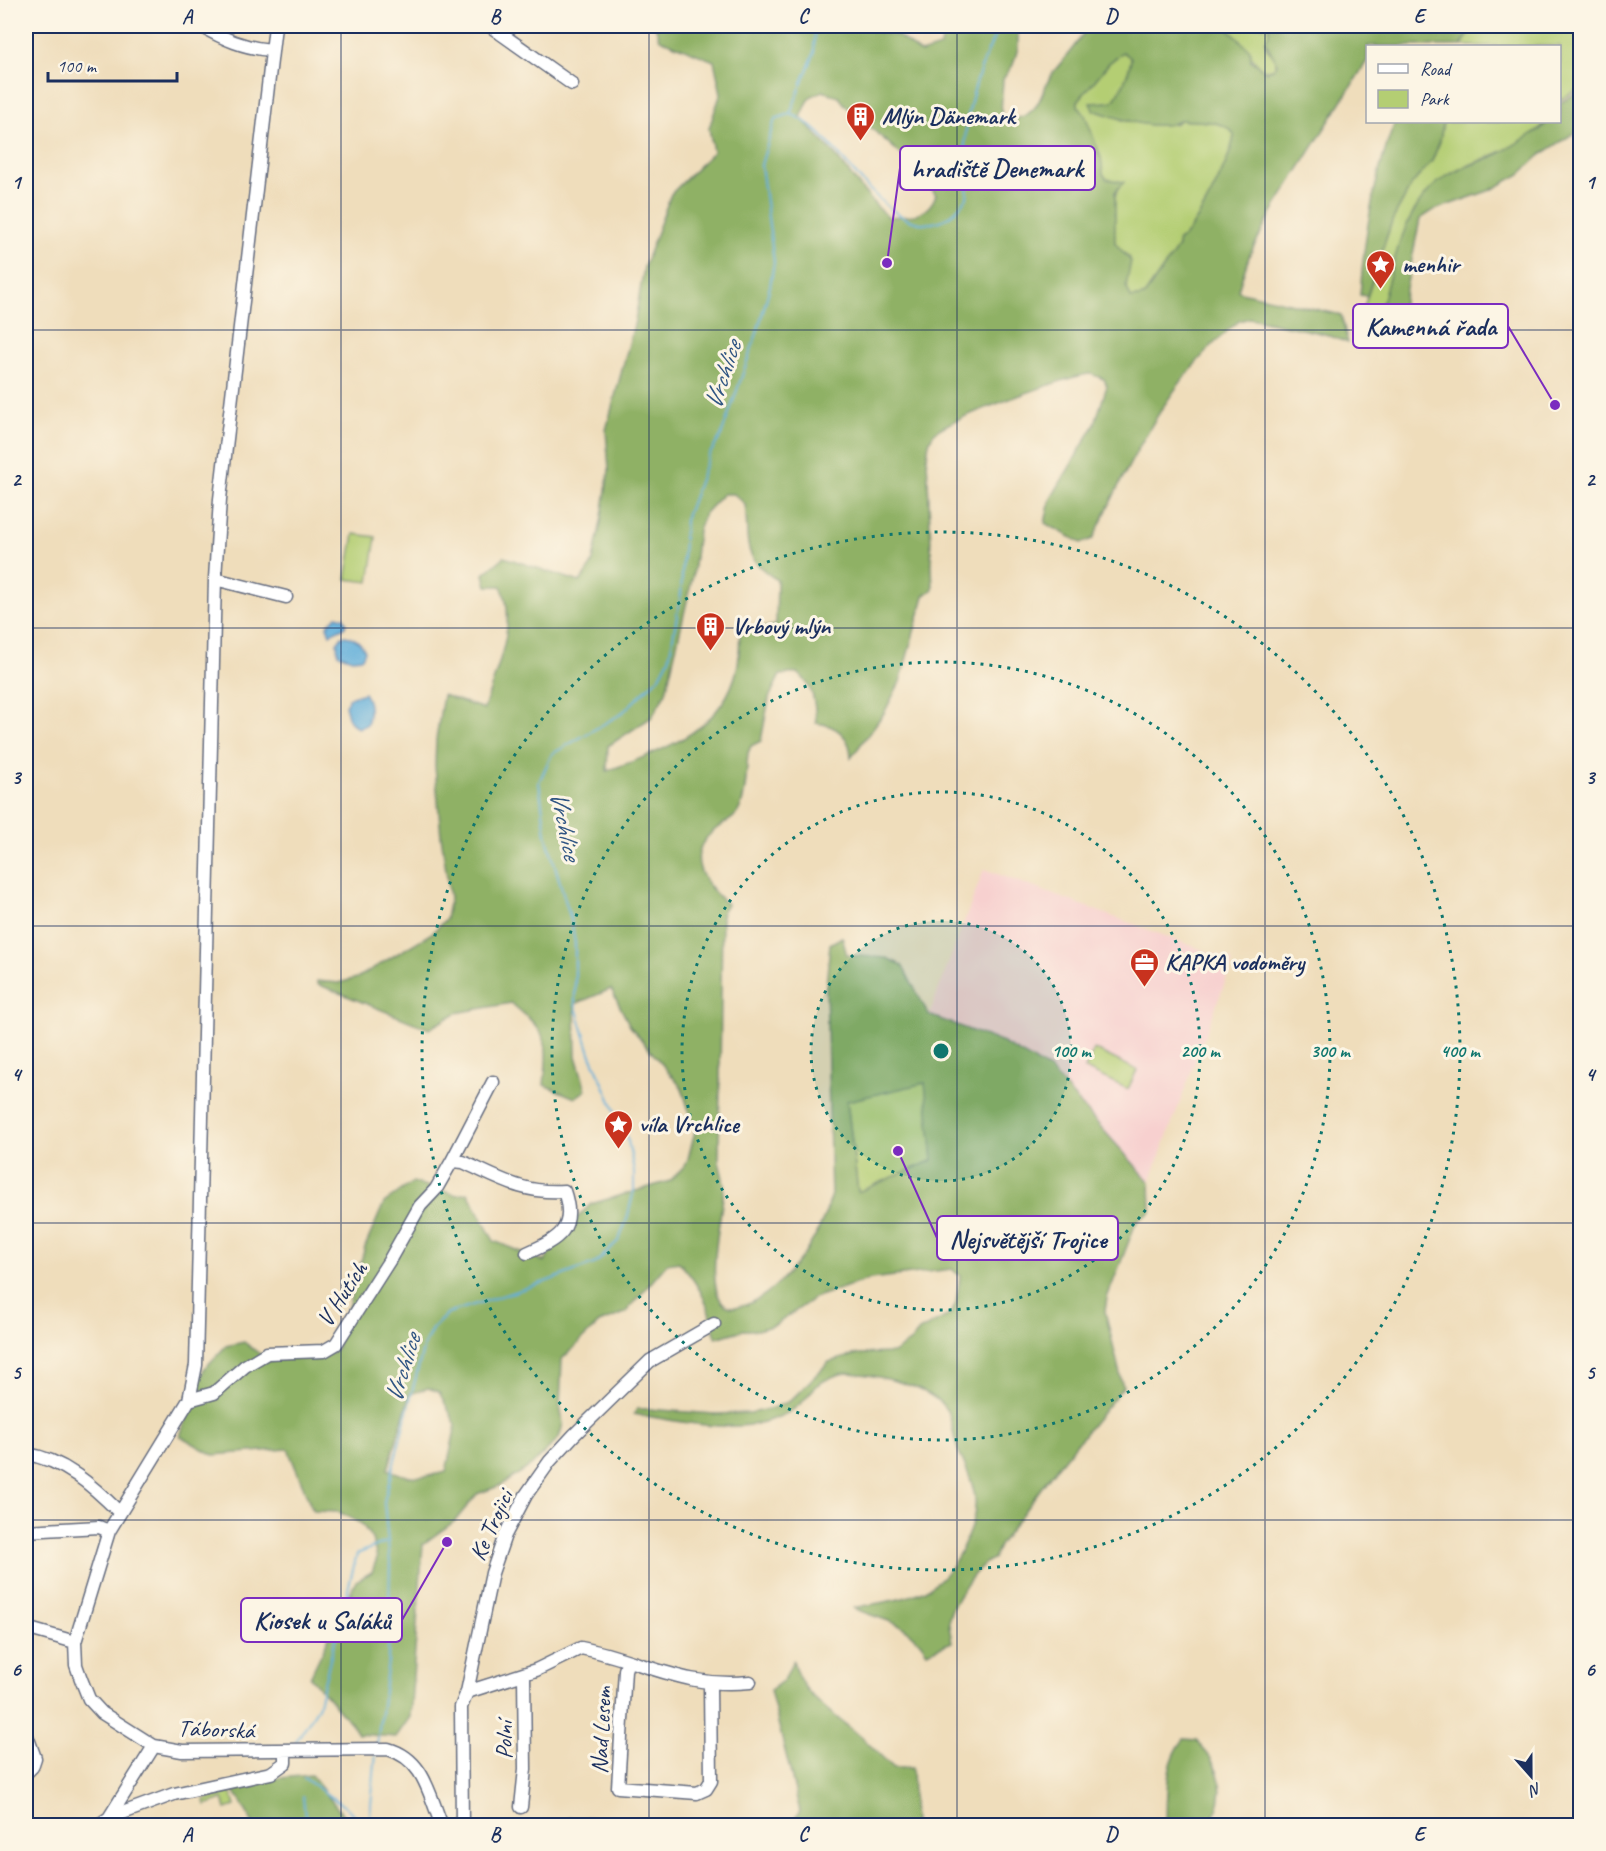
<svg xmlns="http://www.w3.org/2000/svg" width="1606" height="1851" viewBox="0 0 1606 1851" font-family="Caveat,sans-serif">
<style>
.built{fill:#f7d0cf}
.green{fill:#b4ce73;stroke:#687e68;stroke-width:1.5}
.forest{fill:#8fb165;stroke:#557062;stroke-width:1.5;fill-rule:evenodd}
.water{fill:#61aeda;stroke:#3e6e9c;stroke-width:1.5}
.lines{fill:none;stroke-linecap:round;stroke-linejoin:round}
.stream{stroke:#61aeda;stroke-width:2}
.minor-casing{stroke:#656c7f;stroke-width:15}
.minor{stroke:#fff;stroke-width:12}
.grid{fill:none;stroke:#1b2f5e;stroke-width:1.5;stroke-opacity:0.55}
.ring{fill:none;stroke:#0f766e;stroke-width:3;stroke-dasharray:3 6}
.labels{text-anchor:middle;stroke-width:6;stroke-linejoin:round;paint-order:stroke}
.poi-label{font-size:24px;font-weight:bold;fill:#1b2f5e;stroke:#fcf5e5;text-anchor:start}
.street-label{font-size:24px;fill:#1b2f5e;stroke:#fcf5e5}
.water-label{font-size:26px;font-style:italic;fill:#305583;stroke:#fcf5e5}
.centre{fill:#0f766e;stroke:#fcf5e5;stroke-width:3}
.ring-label{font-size:18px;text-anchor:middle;font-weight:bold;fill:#0f766e;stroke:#fcf5e5;stroke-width:6;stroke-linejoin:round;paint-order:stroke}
.leader{fill:none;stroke:#7b2cbf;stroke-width:2}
.callout-dot{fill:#7b2cbf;stroke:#fcf5e5;stroke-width:2}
.callout{fill:#fcf5e5;stroke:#7b2cbf;stroke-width:2}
.callout-label{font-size:26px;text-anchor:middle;font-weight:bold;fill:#1b2f5e}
.neatline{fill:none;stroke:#1b2f5e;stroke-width:2}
.grid-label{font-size:20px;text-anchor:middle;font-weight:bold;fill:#1b2f5e}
</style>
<rect width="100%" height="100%" fill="#fcf5e5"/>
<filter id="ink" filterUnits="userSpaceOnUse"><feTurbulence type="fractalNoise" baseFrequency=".0167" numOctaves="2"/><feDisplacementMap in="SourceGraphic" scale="12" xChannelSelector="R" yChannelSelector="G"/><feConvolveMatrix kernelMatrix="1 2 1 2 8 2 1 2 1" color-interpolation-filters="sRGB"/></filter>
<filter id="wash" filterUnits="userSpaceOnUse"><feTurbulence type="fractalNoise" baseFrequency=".008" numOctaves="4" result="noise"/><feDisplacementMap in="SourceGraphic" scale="24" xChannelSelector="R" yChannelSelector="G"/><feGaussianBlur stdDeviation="1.35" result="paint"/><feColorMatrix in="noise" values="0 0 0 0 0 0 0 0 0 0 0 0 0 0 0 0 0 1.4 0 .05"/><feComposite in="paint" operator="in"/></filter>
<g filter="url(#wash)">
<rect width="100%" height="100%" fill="#efddbb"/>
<!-- built -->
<path class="built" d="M984 869 1233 961 1150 1182 1049 1069 929 1015Z"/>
<!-- green -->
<path class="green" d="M1225 26H1269V35L1265 42 1267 49 1276 59 1275 68 1263 71Z
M1474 26H1580V88L1560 100V46H1461Z
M1123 52 1131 58C1130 71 1121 93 1112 102L1093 103 1124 121 1175 124 1180 120C1197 122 1226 119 1234 135 1233 156 1195 232 1178 241V247L1144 296 1131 298 1126 286 1130 258C1125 254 1119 249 1116 244 1108 231 1114 194 1120 182L1107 179 1103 174 1101 158 1085 116 1078 106V101L1109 63Z
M1443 122H1546C1525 146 1486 157 1458 170 1402 196 1395 267 1377 319L1379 326 1393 331 1392 339 1378 344 1360 332 1358 325 1392 221 1412 184 1432 161 1440 141Z
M354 534 376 537 369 582 346 579Z
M1094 1049 1137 1070 1128 1089 1085 1069Z
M926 1082 933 1161 858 1192 847 1101Z
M231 1792 235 1806 226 1809 223 1799 205 1805 204 1800Z"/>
<!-- forest -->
<path class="forest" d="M655 26H866L869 30 898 36 921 53 940 47 947 26H1018V48L1013 65 1003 79 1001 114C1006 118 1012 120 1018 118 1043 112 1041 87 1054 71 1067 56 1078 43 1088 26H1225L1250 50 1251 60 1266 72 1275 68 1277 64 1265 41 1269 35V26H1474L1461 46H1368L1367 61 1272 212 1250 254 1238 290 1241 292 1341 315 1348 343 1325 334 1250 318 1239 321C1170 376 1130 461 1093 539L1081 543 1045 523 1050 500 1094 426 1107 386 1104 379C1100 378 1095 375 1091 374 1073 374 954 418 938 430 928 437 928 448 927 459L933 589 924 596 900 682 884 713 851 758C851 737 837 725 816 723 815 703 814 687 798 673L780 675 769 698 761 741 751 746 748 753C746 770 747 792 740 808 736 819 725 822 716 829 683 854 702 883 727 904L722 912 719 1160C720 1168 724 1178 724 1187 724 1208 698 1303 732 1307 747 1308 761 1298 772 1289 803 1261 818 1237 831 1198L826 985 830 944 842 937 847 955 887 958 902 965 929 1015 999 1041 1049 1069 1150 1182 1151 1212 1138 1220 1135 1225 1107 1298 1105 1311 1123 1387 1050 1476 1000 1544 993 1559C979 1562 952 1603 949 1618 948 1625 951 1635 952 1642L927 1652C905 1618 885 1623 854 1608 901 1597 935 1601 960 1552 983 1506 978 1494 958 1450 953 1438 953 1422 947 1411 933 1386 874 1374 848 1373 840 1373 829 1378 822 1382 814 1386 810 1394 803 1401 793 1412 778 1418 764 1422 725 1433 673 1420 634 1414L637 1409H648L714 1414 750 1413 773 1408 790 1401 829 1362 857 1354 893 1353 911 1341 919 1331 951 1314 956 1303 960 1276 952 1269 870 1279 816 1297 775 1325 757 1330H743L716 1338C708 1304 703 1289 679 1262L667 1264 625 1313 599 1323 562 1359 560 1405 563 1424 559 1438 531 1466 499 1486 477 1494 455 1521 423 1544 410 1717 396 1737 358 1734 351 1723 310 1677 356 1581 372 1572 377 1558 372 1539 362 1524 339 1512 313 1511 288 1449 213 1455 180 1436 204 1369 226 1346 244 1342 269 1361 295 1358 315 1360 336 1350 365 1247 384 1203 413 1182 457 1195 468 1193 494 1241 545 1262 558 1237 591 1204 670 1181 687 1163 695 1131 682 1088 630 1026 611 989 575 1004 576 1056 586 1090 575 1098 544 1085C549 1037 548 1034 511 1003L456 1013 429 1029 317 984V981L339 983 357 978 432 933 446 919 450 898 441 836 435 766 436 739 443 695 484 709C495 672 519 623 501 586H487L484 574 504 557 580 582 592 564 601 522 609 470 606 430 635 321 644 267 671 194 713 152 709 128 721 93 714 61 660 39ZM1123 52 1131 58C1130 71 1121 93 1112 102L1090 103 1093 110C1114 117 1161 134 1180 120 1197 122 1226 119 1234 135 1233 156 1195 232 1178 241V247L1144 296 1131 298 1126 286 1131 261 1115 243V192L1124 182 1107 179 1103 174 1101 158 1085 115 1078 106V101L1109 63ZM823 91 839 97 845 105 920 171 936 195C927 218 910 216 888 217 865 197 850 172 830 149 820 138 810 129 801 117L810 97ZM723 494H734L745 504C750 543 739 556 777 580L776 625 740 632C739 644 740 657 737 669 723 732 660 751 607 771L608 746 652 717 666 692 693 575 698 530 705 513ZM925 1083 933 1160 858 1192 847 1101ZM428 1388 439 1392 456 1425 446 1472C425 1477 407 1480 388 1469L410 1394Z
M1580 91V129L1539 156 1520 174 1491 190 1434 210 1420 219 1399 323 1393 330 1382 327 1377 319C1392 275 1399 216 1436 184 1452 170 1479 163 1498 154 1513 146 1528 136 1542 128L1547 122H1560V103Z
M1395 122H1443L1440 141 1432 161 1412 184 1392 221 1367 296 1360 295C1364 237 1374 176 1395 122Z
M793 1661C800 1696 836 1715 860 1736 872 1746 882 1758 894 1768H912L914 1825H778L792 1823 800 1811 770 1690 784 1680Z
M1184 1739 1197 1740C1200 1747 1207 1752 1211 1759 1225 1781 1224 1806 1207 1825H1166C1167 1796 1164 1763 1184 1739Z
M311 1775 351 1825H254L230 1783Z
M570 1818 607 1819 653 1825H559Z"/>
<!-- water -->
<path class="water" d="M336 616 344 618 346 623 345 627 330 634 327 626Z
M342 636C354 636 360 641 365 651L362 658 352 659 338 654 337 643Z
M364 693C371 703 370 713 367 725L357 728 349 720 345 705 349 698Z"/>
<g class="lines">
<!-- stream -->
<path class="stream" d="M801 85 814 54 815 26
M790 114 800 88
M295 1743 318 1707 357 1554 386 1542
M377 1744 388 1661 390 1562 384 1502 424 1345 432 1329 448 1313 545 1282 596 1263 619 1240 627 1219 634 1190V1171L628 1141 590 1053 575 1004V943L571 920 546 835 539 782 552 754 621 714 660 676 669 659 681 594 685 520 709 455 721 436 757 333 770 286 774 262 761 165 775 119 790 114C838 127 891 258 951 215 957 210 962 203 967 198 969 179 964 160 965 142 967 103 982 59 1000 26
M304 1778 348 1809 365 1826
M303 1797 306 1826
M369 1826 376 1753"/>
</g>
</g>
<g filter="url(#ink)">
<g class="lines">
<defs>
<path id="minor" d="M201 26C224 39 244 48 271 50
M275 26 220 499 215 579 196 1365 189 1400 109 1531 75 1642 76 1665 81 1679 89 1699 102 1713 154 1746 182 1751 388 1749C424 1759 429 1794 442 1826
M490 26 572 84
M215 579 286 597
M452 1161 493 1082
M189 1400 214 1393 245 1366 267 1353 324 1351 336 1344 389 1261 420 1206 436 1189 452 1161 463 1162C499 1178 523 1194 564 1191 577 1229 559 1239 527 1253
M26 1454C63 1459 93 1486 119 1512
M26 1531 99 1527 109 1531
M26 1628 75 1642
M628 1661 625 1670 618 1787 697 1793 706 1789 711 1781 710 1684
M467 1692 536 1670 581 1648C643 1660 683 1689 750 1682
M26 1733 35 1758 32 1767 26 1773
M521 1807 525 1769 524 1674
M109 1818 174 1794 271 1773 285 1763V1752
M97 1826 109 1818 154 1746
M462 1826 461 1707 467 1692 492 1573 505 1535 526 1495 550 1461 574 1435 650 1361 714 1324"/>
</defs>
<!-- minor casing -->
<use href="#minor" class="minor-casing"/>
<!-- minor -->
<use href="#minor" class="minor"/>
</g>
</g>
<!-- grid -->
<path class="grid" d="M341 26V1826M649 26V1826M957 26V1826M1265 26V1826M26 330H1580M26 628H1580M26 926H1580M26 1223H1580M26 1520H1580"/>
<!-- distance rings -->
<circle cx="941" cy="1051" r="130" fill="#0f766e" fill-opacity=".12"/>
<g class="ring">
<circle cx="941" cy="1051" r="130"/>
<circle cx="941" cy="1051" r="259"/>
<circle cx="941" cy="1051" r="389"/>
<circle cx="941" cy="1051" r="519"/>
</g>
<!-- icons -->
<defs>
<symbol id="building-pin" viewBox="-11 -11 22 30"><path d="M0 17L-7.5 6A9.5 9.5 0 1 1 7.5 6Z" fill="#c8321e" stroke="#fcf5e5"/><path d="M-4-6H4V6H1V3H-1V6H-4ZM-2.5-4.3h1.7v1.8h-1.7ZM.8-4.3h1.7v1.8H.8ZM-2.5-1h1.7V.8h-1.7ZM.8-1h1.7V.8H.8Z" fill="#fff"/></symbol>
<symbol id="sight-pin" viewBox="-11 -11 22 30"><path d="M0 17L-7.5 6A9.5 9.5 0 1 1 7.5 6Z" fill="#c8321e" stroke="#fcf5e5"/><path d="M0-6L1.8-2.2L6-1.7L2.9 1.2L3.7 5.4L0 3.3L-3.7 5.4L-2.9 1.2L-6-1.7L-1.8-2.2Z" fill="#fff"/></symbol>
<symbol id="office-pin" viewBox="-11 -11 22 30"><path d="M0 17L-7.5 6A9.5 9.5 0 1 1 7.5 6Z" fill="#c8321e" stroke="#fcf5e5"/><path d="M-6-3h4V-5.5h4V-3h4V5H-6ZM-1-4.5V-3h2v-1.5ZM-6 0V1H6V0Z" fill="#fff"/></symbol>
</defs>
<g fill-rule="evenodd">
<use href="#building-pin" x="844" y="100" width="33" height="45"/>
<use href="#sight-pin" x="1364" y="248" width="33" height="45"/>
<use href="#building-pin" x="694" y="610" width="33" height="45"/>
<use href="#office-pin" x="1128" y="946" width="33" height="45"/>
<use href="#sight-pin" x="602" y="1108" width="33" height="45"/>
</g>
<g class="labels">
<!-- poi labels -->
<g class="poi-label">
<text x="882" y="124">Mlýn Dänemark</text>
<text x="1402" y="272">menhir</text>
<text x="732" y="634">Vrbový mlýn</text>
<text x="1165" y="970">KAPKA vodoměry</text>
<text x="639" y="1132">víla Vrchlice</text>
</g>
<!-- street labels -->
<g class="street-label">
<text transform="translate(342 1294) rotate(-57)" y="8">V Hutích</text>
<text transform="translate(491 1525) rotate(-66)" y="8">Ke Trojici</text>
<text transform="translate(216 1729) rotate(2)" y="8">Táborská</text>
<text transform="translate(601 1730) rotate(-87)" y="8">Nad Lesem</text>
<text transform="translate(504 1740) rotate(-89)" y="8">Polní</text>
</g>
<!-- water labels -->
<g class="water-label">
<text transform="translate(722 375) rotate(-72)" y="9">Vrchlice</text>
<text transform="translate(566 825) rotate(78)" y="9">Vrchlice</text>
<text transform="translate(402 1368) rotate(-73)" y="9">Vrchlice</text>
</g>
</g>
<circle cx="941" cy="1051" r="9" class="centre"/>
<g class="ring-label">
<text x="1071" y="1057">100 m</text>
<text x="1200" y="1057">200 m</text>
<text x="1330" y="1057">300 m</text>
<text x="1460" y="1057">400 m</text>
</g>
<!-- callouts -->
<path class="leader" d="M887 263L900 168M1555 405L1508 326M898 1151L937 1238M447 1542L402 1620"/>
<g class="callout-dot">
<circle cx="887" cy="263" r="6"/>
<circle cx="1555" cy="405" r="6"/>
<circle cx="898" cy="1151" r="6"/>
<circle cx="447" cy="1542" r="6"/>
</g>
<g class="callout">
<rect x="900" y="146" width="195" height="44" rx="6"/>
<rect x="1353" y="304" width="155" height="44" rx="6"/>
<rect x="937" y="1216" width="181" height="44" rx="6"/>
<rect x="241" y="1598" width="161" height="44" rx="6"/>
</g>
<g class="callout-label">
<text x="997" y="177">hradiště Denemark</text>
<text x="1431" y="335">Kamenná řada</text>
<text x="1028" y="1248">Nejsvětější Trojice</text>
<text x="322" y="1629">Kiosek u Saláků</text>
</g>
<!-- margin -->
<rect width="1606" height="1851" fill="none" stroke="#fcf5e5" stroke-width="66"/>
<!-- legend -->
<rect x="1366" y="45" width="195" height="78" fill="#fcf5e5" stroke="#a2a6af" stroke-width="1.5"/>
<rect x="1378" y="64" width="30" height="9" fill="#ffffff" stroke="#a2a6af" stroke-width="1.5"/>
<text x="1420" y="75" font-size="18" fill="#1b2f5e">Road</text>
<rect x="1378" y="90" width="30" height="18" fill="#b4ce73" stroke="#a2a6af" stroke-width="1.5"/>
<text x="1420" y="105" font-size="18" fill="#1b2f5e">Park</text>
<!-- north arrow -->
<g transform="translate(1531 1776) rotate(159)" stroke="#fcf5e5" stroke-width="4.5" paint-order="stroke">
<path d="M0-4.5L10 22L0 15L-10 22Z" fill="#1b2f5e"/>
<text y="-9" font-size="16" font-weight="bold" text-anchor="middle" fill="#1b2f5e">N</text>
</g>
<!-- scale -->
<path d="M48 72v9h129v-9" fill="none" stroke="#1b2f5e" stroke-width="3"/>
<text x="57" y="72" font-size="18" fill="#1b2f5e" stroke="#fcf5e5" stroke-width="4.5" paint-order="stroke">100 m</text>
<rect x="33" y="33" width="1540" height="1785" class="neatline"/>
<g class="grid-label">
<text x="187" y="23">A</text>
<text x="495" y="23">B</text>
<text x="803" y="23">C</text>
<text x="1111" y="23">D</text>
<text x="1419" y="23">E</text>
<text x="16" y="189">1</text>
<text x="1590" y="189">1</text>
<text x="16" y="486">2</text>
<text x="1590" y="486">2</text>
<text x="16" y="784">3</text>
<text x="1590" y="784">3</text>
<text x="16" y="1081">4</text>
<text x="1590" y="1081">4</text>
<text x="16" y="1379">5</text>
<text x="1590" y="1379">5</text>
<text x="16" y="1676">6</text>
<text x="1590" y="1676">6</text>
<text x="187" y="1841">A</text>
<text x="495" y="1841">B</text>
<text x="803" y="1841">C</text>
<text x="1111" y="1841">D</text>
<text x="1419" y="1841">E</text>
</g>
</svg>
